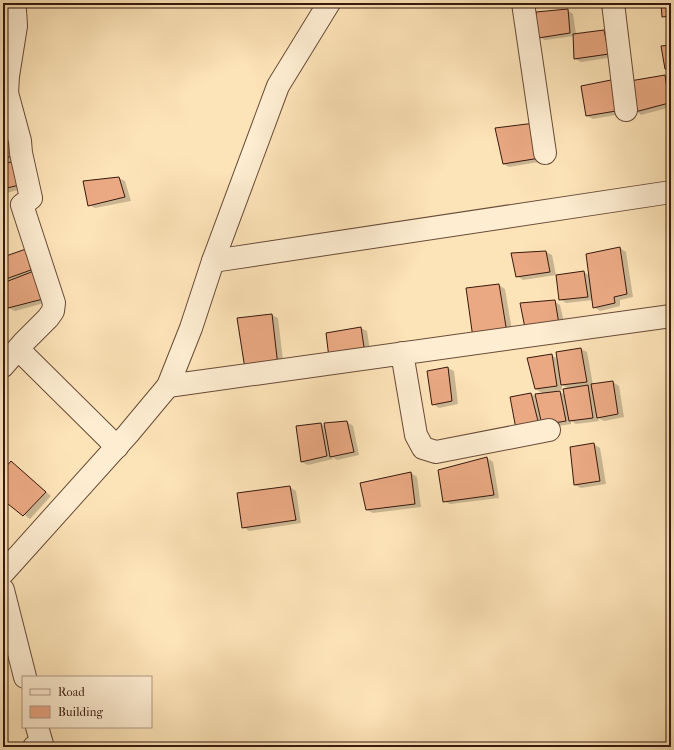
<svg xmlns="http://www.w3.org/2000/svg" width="674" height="750" viewBox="0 0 674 750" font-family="'IM FELL French Canon',serif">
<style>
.shadow{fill:#0003;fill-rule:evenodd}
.building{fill:#eaa983;stroke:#36180d}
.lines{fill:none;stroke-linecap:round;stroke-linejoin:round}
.minor-casing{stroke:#684b38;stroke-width:24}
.tertiary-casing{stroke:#684b38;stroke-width:24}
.minor{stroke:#feedd1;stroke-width:22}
.tertiary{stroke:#feedd1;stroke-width:22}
</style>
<rect width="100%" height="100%" fill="#fde4b8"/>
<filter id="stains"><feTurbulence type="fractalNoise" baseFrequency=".005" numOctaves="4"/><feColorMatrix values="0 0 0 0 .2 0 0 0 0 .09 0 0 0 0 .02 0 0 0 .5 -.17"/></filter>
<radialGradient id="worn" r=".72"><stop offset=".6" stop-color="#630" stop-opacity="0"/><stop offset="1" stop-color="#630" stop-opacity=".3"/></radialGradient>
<!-- shadow -->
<path class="shadow" d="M572 3H610L578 7Z
M662 3H671V20L663 16Z
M3 10 8 25 3 26Z
M567 10 573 14 576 34 604 31 610 34 614 57 581 62 575 59 574 36 545 40 539 37Z
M3 27 9 30 3 56Z
M665 76 671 79V107L641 115 636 111Z
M622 84 627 113 593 119 587 116Z
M3 111 28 187 3 194Z
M496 129 545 161 509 167 503 164Z
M119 178 125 181 131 201 95 208 89 205Z
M620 248 626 252 633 297 620 300V306L600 311 594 307 593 300 566 303 560 299 584 272 590 276 587 255Z
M26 250 48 302 15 311 9 308 3 289V284L5 283 3 282V258Z
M546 252 552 255 556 275 523 280 517 276Z
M499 285 505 289 513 336 474 338Z
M554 301 560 305 565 327 532 331Z
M272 315 278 318 284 369 251 372Z
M361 328 367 331 371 357 327 334Z
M581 349 587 352 593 385 613 382 619 386 624 417 604 421 598 418 599 421 576 424 571 421V424L523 432 531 394 537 397 544 394 535 389 551 355 558 359 557 353ZM562 385 569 389 565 395 557 390H562Z
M448 368 454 371 458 404 439 408 433 404Z
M347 422 353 426 359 455 337 460 332 457 333 459 308 465 302 462 321 424 326 427Z
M594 444 600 448 606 484 581 488 575 485Z
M3 455 8 461 3 466Z
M487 458 493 462 499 498 450 504 444 501Z
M17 466 51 496 30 519 3 498V472Z
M411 473 417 477 421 507 373 513 367 510Z
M290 487 296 491 301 523 249 531 243 527Z
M3 548 10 553 3 561Z"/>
<!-- building -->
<path class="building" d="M661 3H671V16L662 17Z
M568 9 570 33 538 38 536 12Z
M604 30 609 54 574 59 573 34Z
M671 45V69H665L661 46Z
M665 75 669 103 635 112 630 81Z
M616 79 622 110 586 116 581 86Z
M535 123 540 158 503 164 495 128Z
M7 131 15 155 3 159V132Z
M15 161 23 184 3 189V164Z
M119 177 125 197 88 206 83 181Z
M620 247 627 294 614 297 615 303 593 308 586 254Z
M26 249 31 270 3 280V257Z
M546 251 550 272 516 277 511 253Z
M34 271 43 299 8 308 3 292V283Z
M584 271 588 297 559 300 556 275Z
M499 284 507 333 473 338 466 288Z
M555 300 559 324 525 328 520 303Z
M272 314 278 366 245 369 237 318Z
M361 327 365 354 329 358 326 333Z
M581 348 587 382 561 385 556 352Z
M552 354 557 386 535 389 527 358Z
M448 367 452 401 432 405 427 371Z
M613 381 618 414 597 418 591 384Z
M588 385 593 418 569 421 563 389Z
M560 391 566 421 542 425 535 394Z
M531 393 539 425 516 429 510 397Z
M347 421 354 452 330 457 324 423Z
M321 423 327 456 301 462 296 426Z
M594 443 600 481 574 485 570 447Z
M487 457 494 495 443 502 438 470Z
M11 461 46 492 23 516 3 500V470Z
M411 472 415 504 366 510 360 483Z
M290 486 296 520 242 528 237 493Z"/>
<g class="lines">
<defs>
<path id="minor" d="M523 3 545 153
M613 3 626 110
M213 261 671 192
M18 349 117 447
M402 353 416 435 423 448 436 452 549 430
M3 366 24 342 48 318 53 311 54 303 22 205 31 198 21 153 20 141 7 93 8 76 16 26 15 10 12 3
M168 386 671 316
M3 590 25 677
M34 747 42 744 37 727"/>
<path id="tertiary" d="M3 573 128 434 168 386 191 328 213 261 278 86 329 3"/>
</defs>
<!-- minor casing -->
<use href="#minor" class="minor-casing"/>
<!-- tertiary casing -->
<use href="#tertiary" class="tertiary-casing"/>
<!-- minor -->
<use href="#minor" class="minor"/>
<!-- tertiary -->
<use href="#tertiary" class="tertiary"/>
</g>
<!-- margin -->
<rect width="674" height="750" fill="none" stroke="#fde4b8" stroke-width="16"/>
<rect x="4" y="4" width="666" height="742" fill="none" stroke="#36180d" stroke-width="2"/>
<rect x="8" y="8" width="658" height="734" fill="none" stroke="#36180d"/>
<!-- legend -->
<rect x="22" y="676" width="130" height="52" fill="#feedd1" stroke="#ae9883"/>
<rect x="30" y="689" width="20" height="6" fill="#feedd1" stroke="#ae9883"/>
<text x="58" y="696" font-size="12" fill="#36180d">Road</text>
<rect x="30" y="706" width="20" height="12" fill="#eaa983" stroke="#ae9883"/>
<text x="58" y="716" font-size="12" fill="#36180d">Building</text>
<rect width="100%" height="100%" filter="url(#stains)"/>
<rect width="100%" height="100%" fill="url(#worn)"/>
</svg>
